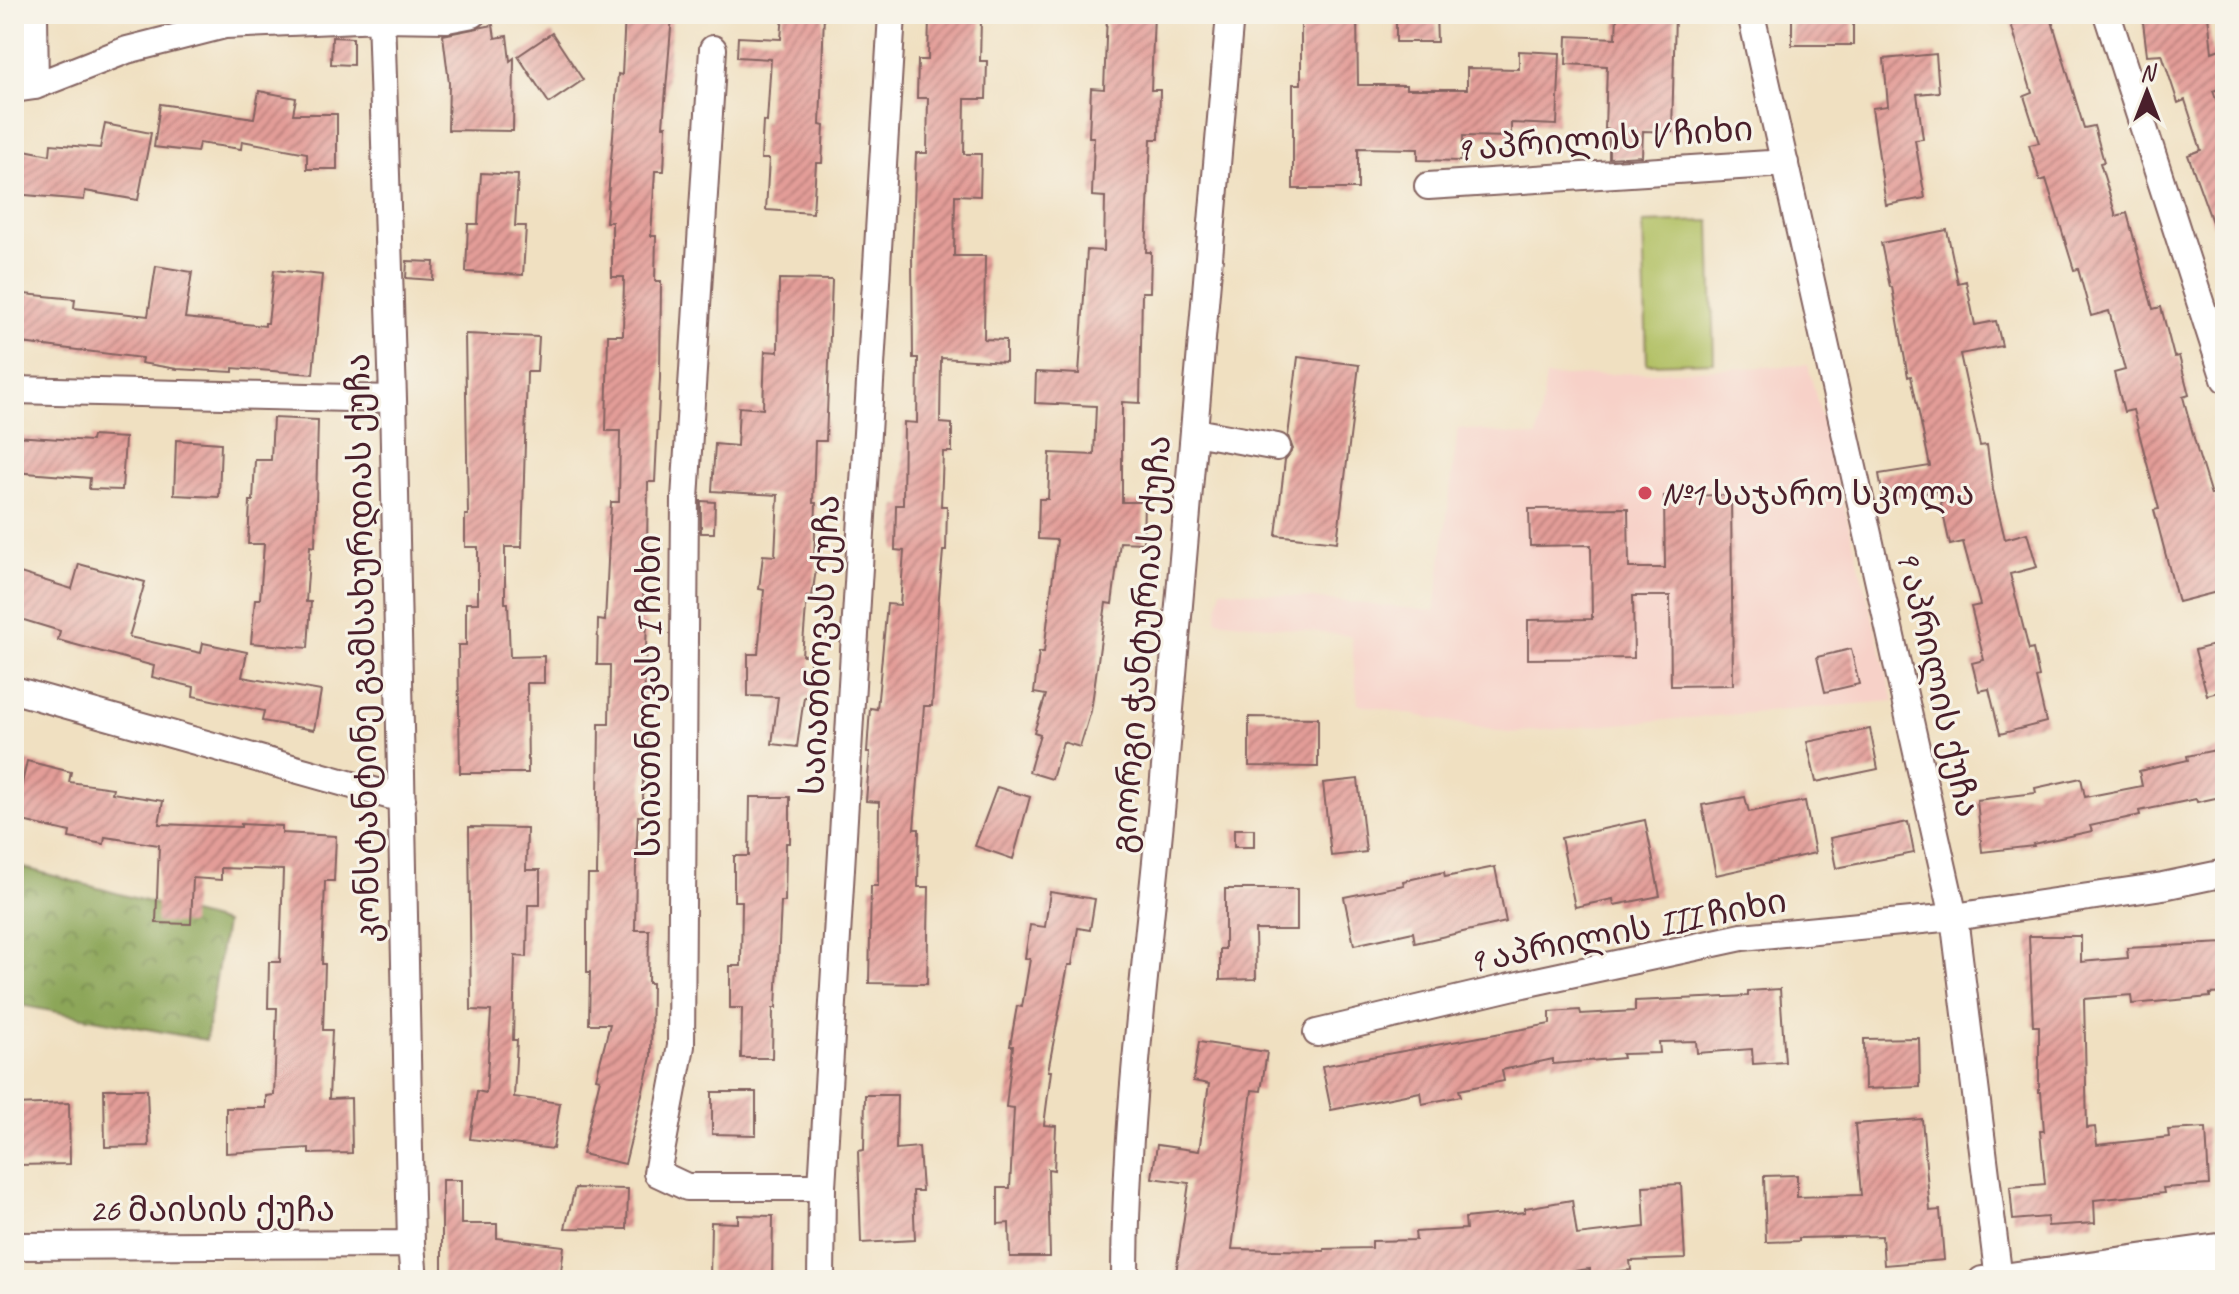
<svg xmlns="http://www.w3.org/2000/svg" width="2239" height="1294" viewBox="0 0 2239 1294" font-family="Caveat,'Noto Sans Georgian',sans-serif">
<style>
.built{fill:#f7d1c8}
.forest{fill:url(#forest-crowns);stroke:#6b6242;stroke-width:2}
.pitch{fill:#b1c063;stroke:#7e7047;stroke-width:2}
.building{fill:url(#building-hatch)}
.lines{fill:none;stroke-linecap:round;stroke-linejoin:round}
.minor-casing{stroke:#846360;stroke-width:30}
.minor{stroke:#fff;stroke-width:26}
.poi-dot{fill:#d1495b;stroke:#f7f3e8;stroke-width:3}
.labels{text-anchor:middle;stroke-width:6;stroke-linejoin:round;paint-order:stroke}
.street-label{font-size:34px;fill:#4a1f2b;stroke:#f7f3e8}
.poi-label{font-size:34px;fill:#4a1f2b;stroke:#f7f3e8;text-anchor:start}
</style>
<defs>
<pattern id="forest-crowns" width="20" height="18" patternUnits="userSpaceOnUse" patternTransform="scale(2)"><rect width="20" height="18" fill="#8ca659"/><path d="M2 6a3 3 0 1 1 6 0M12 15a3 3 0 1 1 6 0" fill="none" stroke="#74874a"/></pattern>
<pattern id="building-hatch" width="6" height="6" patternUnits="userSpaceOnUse" patternTransform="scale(2)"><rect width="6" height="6" fill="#e39d98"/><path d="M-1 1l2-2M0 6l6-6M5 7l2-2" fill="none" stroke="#ba7f7c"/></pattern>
</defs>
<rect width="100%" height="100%" fill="#f7f3e8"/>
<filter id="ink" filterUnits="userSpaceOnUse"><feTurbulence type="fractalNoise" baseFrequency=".0125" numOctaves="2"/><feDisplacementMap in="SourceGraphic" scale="16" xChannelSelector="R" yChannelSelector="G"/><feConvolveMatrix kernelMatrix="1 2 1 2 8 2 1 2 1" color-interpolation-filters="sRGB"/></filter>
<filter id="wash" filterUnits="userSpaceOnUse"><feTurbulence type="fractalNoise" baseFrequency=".006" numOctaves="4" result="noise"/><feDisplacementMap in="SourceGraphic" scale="32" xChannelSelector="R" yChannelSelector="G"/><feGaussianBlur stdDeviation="1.8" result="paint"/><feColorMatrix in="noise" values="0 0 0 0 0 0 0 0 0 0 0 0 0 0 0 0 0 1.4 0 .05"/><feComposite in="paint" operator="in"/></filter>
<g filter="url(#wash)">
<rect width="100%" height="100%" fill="#f0e0c1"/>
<!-- built -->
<path class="built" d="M1808 365 1894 701 1508 733 1358 704 1351 636 1216 620 1221 589 1435 611 1458 428 1537 437 1546 377Z"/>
<!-- forest -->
<path class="forest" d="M14 865 225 923 206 1040 14 1004Z"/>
<!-- pitch -->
<path class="pitch" d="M1710 221 1714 362 1647 364 1643 223Z"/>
<g id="blocks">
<!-- building -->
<path class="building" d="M625 14 672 16 663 126H666L664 171H655L651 236H656L655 281H661L660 378 655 482H648L647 546H644L643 621H647L643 725H647L646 768H643V816H638L636 864 635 930H649L648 983H652L651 1057 625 1164 582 1154 600 1079 596 1078 610 1024H589L590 972H587V924L588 875H597L599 724H609L610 665H597L598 620 605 621 611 502H619L620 431H606L607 384 608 335H623L624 277H612V222H606L618 74 622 75Z
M783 14H824L820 125 824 126 822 163H816L813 213 766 210 769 159H761L763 121 767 122 771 59 737 57 738 37 781 39Z
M1107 14H1154L1151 90H1160L1159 139H1151L1146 252H1151L1150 292H1142L1140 403 1122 402V502H1144L1143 543 1120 542 1112 604 1106 603 1091 711 1080 747 1063 742 1052 779 1029 772 1040 734 1034 732 1046 695 1034 693 1039 652H1044L1057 540 1038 539 1039 499H1048L1050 453 1094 455 1096 406 1035 403 1036 372 1079 374 1087 250 1104 251 1105 197 1092 196 1094 137H1089L1091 88 1104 89Z
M1301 14H1357L1358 85H1406V89H1467V68L1519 69V51L1560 53 1557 125 1511 123V137L1463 136 1462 161 1418 160V149L1358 148V189H1293V84H1301Z
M1396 14H1436L1437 42H1396Z
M1617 14H1675L1672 132 1643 131 1642 156 1609 158V130L1605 129 1607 66 1566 64 1567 36 1616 38Z
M1792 14H1853V45H1792Z
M2008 14H2050L2084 128 2094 126 2104 162 2100 163 2116 216 2127 213 2153 309 2161 307 2174 357 2179 356 2189 395 2183 397 2198 453 2211 495 2214 494 2225 536V590L2178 602 2154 510 2159 509 2133 410 2124 412 2114 373 2125 370 2109 311 2091 316 2078 269 2074 270 2046 179 2040 181 2029 145 2039 143 2024 96 2032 93Z
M2208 15 2212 52 2225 47V87L2213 91 2225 125V249L2222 250 2188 155 2201 150 2185 100 2178 103 2162 54 2147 55 2143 22Z
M929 18 981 19 980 61H987L986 99H965L964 154H981L980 196 955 195 954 256H985L984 339 1006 340V362L941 358 940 423 952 424V452H943L941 506H947L946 551H943L938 608 932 706H924L914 829H919L918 887H929L927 984 869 983 871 886H878L879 802 866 801 870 752H867L870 708 877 709 887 604 900 605 904 551 895 550 896 505H903L904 422 917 423 918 358H913L912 255 916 153H927L928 98H917L918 60H928Z
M493 25 495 38 507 36 510 61 514 58 513 131 448 130 449 83 443 35Z
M552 33 583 80 549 103 518 56Z
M332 37 353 38V65L331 64Z
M1936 54 1939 92 1917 94 1923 139 1915 140 1925 198 1886 205 1872 108 1888 106 1884 59Z
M259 91 296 98 293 114H337V169H307V153L242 141 241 149 199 143 197 152 154 147 160 104 254 118Z
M105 124 151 133 138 200 85 191 84 200 14 194V148L50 155 51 144 100 148Z
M481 173 518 175 515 226H526L523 275 466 272 468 224H478Z
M1947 230 1958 283 1966 281 1975 325 1996 321 2002 346 1960 354 1980 446 1987 445 1993 490 2005 539 2027 533 2037 567 2010 574 2029 650 2033 649 2039 677 2036 678 2046 722 2000 734 1989 689 1979 691 1972 663 1984 660 1971 607 1980 605 1963 542 1950 545 1938 491 1883 499 1879 474 1930 466 1911 376 1908 377 1892 287H1890L1881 243Z
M407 261 434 262 433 280 406 278Z
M156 266 192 272 185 318 265 326V323H268L274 270 322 275 313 374 233 368V372L177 369 141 363 142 358 14 342V293L75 299 74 308 148 316Z
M779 279 832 280 826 441H815L813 503H816L814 562H817L812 597 807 596 802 655H810V697H804L797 747 772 744 778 697 748 696V654H758L764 590 759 589 763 555 775 556 778 495 712 491 715 444 737 446 739 407 763 409 765 351 778 352Z
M465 334 539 337 537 372H527L522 547H505V603H508L510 657 544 656V683H527L528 773H460L458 645H466V603H478V547H465V515H468Z
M1298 357 1359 365 1337 542 1276 535 1285 460 1293 449 1288 436Z
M273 418 318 420 315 547 310 546 306 602H311L308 648 251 643 255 599H260L264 544H248L250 501H253L255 460H271Z
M14 436 91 441 92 436 125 438 122 490 89 489 90 478 14 472Z
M176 440 221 443 219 497 174 495Z
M1731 495 1733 685 1671 686 1670 596H1633L1634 658 1528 659V620L1592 619 1591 545 1530 546 1529 509 1628 508 1629 568H1665L1664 496Z
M701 501 715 502 714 533H701Z
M79 564 145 582 129 637 201 653 203 643 247 652 242 677 321 691 314 730 262 721 264 711 193 696 194 687 152 677 154 666 58 640 60 631 14 617V571L72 589Z
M2225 642V690L2207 695 2195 650Z
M1851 649 1859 684 1825 692 1817 657Z
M1249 717 1318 718V767L1249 766Z
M1870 729 1878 769 1816 782 1807 742Z
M2225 748V796L2197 802 2196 799 2139 811 2140 815 2090 826 2092 831 2033 844 2034 846 1982 852 1977 800 2036 793 2035 788 2081 778 2085 797 2142 786 2139 771 2188 760 2187 756Z
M27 761 71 772 69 782 113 788 112 793 163 801 159 824 241 827V824L282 826V833L336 836 334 881H325L322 964H325L323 1030H332L329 1099 351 1098 352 1153 309 1154V1148L226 1153V1108H266V1096L274 1095 277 1008H268L269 962H280L283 870 221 868V880L193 878 191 924 156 923 159 845 105 837 104 844 69 838 70 832 14 819Z
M1358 779 1366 852 1331 856 1323 783Z
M997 787 1030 797 1013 859 975 846Z
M750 797H790V843H786L785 902H781L776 1008H773L772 1058H741L742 1008H730V966H741L742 901H734V856H749Z
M1745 797 1749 812 1805 801 1815 853 1716 875 1702 805Z
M1645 820 1660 896 1614 905 1613 899 1575 907 1561 838Z
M1908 822 1914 853 1836 868 1830 838Z
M469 827 527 828 526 870H540V905H528L527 957 515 956 513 1040H517L514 1097 560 1103 553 1149 470 1139 477 1091 486 1093 491 1011 471 1010Z
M1234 829H1254V847H1234Z
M1495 867 1506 922 1415 943 1413 932 1354 945 1344 897 1404 885 1403 881 1444 872 1445 877Z
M1225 889H1297V930H1255L1256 979 1220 980V949H1225Z
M1050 892 1095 899 1090 930 1078 928 1072 965H1068L1048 1071H1051L1044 1125 1056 1126 1054 1170 1048 1169 1050 1257H1010L1009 1223 998 1224V1188H1010L1014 1108 1006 1107 1013 1046H1010L1017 1006 1022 1007 1030 959 1025 958 1030 925 1045 927Z
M2029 936H2081V962L2128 958 2127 948 2225 943V993L2210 994V997L2132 1004 2131 995 2084 999 2087 1128 2095 1127 2097 1145 2169 1137 2168 1130 2206 1128 2209 1185 2163 1188 2164 1193 2094 1200 2095 1223 2048 1226 2047 1217 2013 1220 2010 1187 2045 1184 2040 1131H2044L2041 1092H2039V1026H2033Z
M1780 989 1785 1062 1753 1064 1752 1049 1697 1053 1696 1041 1659 1042 1660 1053 1622 1054 1623 1058 1553 1064V1059L1502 1070 1504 1081 1459 1090 1461 1096 1422 1104 1420 1092 1331 1110 1322 1066 1550 1024V1012L1580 1010 1581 1014 1635 1011V1001L1748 996V991Z
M1919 1038 1920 1087 1865 1089 1864 1039Z
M1199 1042 1267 1052 1261 1091 1252 1090 1232 1249 1324 1251V1249L1372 1248V1241L1416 1240 1415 1232 1466 1229 1465 1218 1525 1212V1208L1572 1200 1577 1235 1645 1227 1643 1186 1681 1184 1685 1259 1630 1261 1631 1270 1590 1274V1269L1501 1280H1175L1189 1183 1152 1178 1157 1145 1199 1151 1209 1084 1193 1081Z
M104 1089H147L149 1146 105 1147Z
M712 1092H756V1135L712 1134Z
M865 1095H897L896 1149 919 1147 922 1191H913L915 1240 861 1243 858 1151 864 1150Z
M69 1103 70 1164 16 1165 15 1105Z
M1922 1119 1930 1211 1940 1210 1944 1260 1884 1265 1882 1236 1799 1238V1241L1766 1242 1764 1176 1797 1175V1197L1861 1195 1855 1124Z
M442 1180H461V1224H497V1238L564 1246 560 1280 442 1277Z
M575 1188 628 1189 627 1229 565 1228Z
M738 1215 773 1216 772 1280H710L711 1222 738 1223Z"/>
</g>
</g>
<g filter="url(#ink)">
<use href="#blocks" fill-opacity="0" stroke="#846360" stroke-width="2"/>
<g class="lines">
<defs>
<path id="minor" d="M34 14 35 86
M381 14 393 399 411 1244 414 1280
M1751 14 1954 917 1999 1280
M2107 14 2225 379
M713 49 685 499 681 1046 657 1173 687 1187H822
M14 89 35 86 127 50 225 25 381 18 447 19 473 14
M1428 186 1785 163
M14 390 393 399
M1195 432 1277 447
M14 690 402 799
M1317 1033 1523 984 1742 937 1954 917 2163 886 2225 873
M14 1246 411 1244
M821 1280 822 1187 892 14
M1125 1280C1125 1116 1148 953 1163 790 1186 532 1208 273 1230 14
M1982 1280 2225 1246
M2132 1280 2225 1267"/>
</defs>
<!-- minor casing -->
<use href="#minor" class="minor-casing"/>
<!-- minor -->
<use href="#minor" class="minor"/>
</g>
</g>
<!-- markers -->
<circle class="poi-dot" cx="1645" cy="493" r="8"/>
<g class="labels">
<!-- street labels -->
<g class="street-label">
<text transform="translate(1604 138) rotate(-4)" y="12">9 აპრილის V ჩიხი</text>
<text transform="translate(1140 644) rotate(-85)" y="12">გიორგი ჭანტურიას ქუჩა</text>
<text transform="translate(819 645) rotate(-87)" y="12">საიათნოვას ქუჩა</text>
<text transform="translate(362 648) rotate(-91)" y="12">კონსტანტინე გამსახურდიას ქუჩა</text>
<text transform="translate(1939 683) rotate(77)" y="12">9 აპრილის ქუჩა</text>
<text transform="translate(648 696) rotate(-90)" y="12">საიათნოვას I ჩიხი</text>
<text transform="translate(1627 930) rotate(-11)" y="12">9 აპრილის III ჩიხი</text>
<text x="212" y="1221">26 მაისის ქუჩა</text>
</g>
<!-- poi labels -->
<g class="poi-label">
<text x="1661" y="505">№1 საჯარო სკოლა</text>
</g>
</g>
<!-- margin -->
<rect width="2239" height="1294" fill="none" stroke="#f7f3e8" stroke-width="48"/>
<!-- north arrow -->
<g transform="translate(2147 92)" stroke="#f7f3e8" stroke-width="6" paint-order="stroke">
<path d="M0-6L14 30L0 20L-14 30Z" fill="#4a1f2b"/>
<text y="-12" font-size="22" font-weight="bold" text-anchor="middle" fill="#4a1f2b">N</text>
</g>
</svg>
